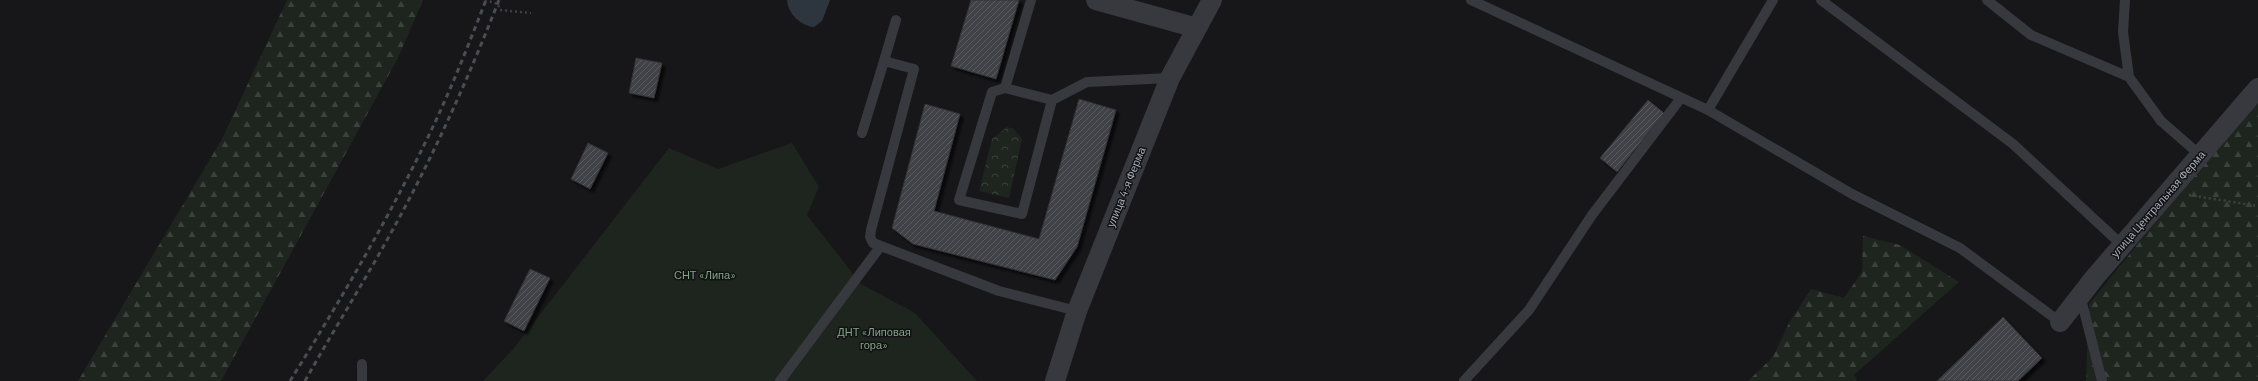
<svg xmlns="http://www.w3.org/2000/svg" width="2258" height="381" viewBox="0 0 2258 381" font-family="Barlow,sans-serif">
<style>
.forest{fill:url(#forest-firs)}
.park{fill:url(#park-crowns)}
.garden{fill:#1d251e}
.water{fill:#2d363e}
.building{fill:url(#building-hatch);stroke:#313136;filter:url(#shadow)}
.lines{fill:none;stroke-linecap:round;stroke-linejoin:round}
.path{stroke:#3e4046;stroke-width:2.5;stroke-dasharray:2 3;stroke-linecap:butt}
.lane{stroke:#38393f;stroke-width:10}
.street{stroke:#38393f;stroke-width:20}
.rail{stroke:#4b4d54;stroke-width:3;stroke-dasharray:5 4;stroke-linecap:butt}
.labels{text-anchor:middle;stroke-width:3;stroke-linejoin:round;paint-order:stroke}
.street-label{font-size:11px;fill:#a9aeba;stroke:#121215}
.park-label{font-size:11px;fill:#80a583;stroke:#121215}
</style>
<defs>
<pattern id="forest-firs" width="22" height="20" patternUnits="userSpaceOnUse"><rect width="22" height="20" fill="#1d251e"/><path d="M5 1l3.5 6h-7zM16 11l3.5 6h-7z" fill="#3b423d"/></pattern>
<pattern id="park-crowns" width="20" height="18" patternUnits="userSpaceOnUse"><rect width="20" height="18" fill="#1d251e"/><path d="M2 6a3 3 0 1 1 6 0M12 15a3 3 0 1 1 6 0" fill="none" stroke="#3b423d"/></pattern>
<pattern id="building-hatch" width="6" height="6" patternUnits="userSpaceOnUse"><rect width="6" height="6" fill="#414247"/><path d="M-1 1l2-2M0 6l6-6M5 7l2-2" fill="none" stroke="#5a5b5f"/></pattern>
<filter id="shadow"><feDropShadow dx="3.5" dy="3.5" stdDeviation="1" flood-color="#0009"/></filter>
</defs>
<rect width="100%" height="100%" fill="#17171a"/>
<!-- forest -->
<path class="forest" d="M287 0H423L398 58 221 381H78L222 139Z
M2258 103V381H2086L2089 304 2196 173Z
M1863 236 1900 245 1959 282 1854 375 1857 381H1748L1773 357 1789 323 1811 289 1844 298 1862 272Z"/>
<!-- park -->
<path class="park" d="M1007 127 1014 129 1022 139 1009 198 979 191 992 139Z"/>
<!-- garden -->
<path class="garden" d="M792 143 819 187 807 215 861 284 915 313 977 381H483L514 348 669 148 718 169Z"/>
<!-- water -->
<path class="water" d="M787 0H830L822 21 814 27C801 26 788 14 787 0Z"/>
<!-- building -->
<path class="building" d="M971 0H1019L996 79 951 66Z
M636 58 662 63 654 98 629 93Z
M1079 99 1116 110 1077 247 1055 280 913 244 892 228 925 104 960 114 934 211 1039 239Z
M1648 100 1664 113 1617 172 1600 158Z
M588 143 608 153 590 189 571 179Z
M530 269 550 278 524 331 504 321Z
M2003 317 2042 358 2018 381H1937Z"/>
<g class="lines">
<!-- path -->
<path class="path" d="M485 0 498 4 500 10 531 13
M2189 195 2258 206"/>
<!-- lane -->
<path class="lane" d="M1471 0 1708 110 1852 194 1960 248 2060 322
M1821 0 2013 144 2122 245
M1987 0 2031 35 2129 77 2161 121 2200 155
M2125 0 2123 32 2129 77
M884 61 896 20
M1005 88 1031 0
M1052 100 1022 214 959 200 992 92 1005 88 1052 100 1087 82 1170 78
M1708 110 1773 0
M862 133 884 61 914 69 871 230 870 237 873 243 999 291 1077 311
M2080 295 2102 381
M362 364V381
M780 381 880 247
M1464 381 1529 310 1592 215 1681 98"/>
<!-- street -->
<path class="street" d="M1096 0 1197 28
M2060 322 2095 277 2258 88
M1055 381 1077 311 1170 78 1212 0"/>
<!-- rail -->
<path class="rail" d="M290 381C340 301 387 221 428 137 450 92 468 46 486 0
M305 381C333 331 364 282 392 231 433 157 468 79 499 0"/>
</g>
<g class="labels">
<!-- street labels -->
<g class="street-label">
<text transform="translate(1126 187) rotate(-68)" y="4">улица 4-я Ферма</text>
<text transform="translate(2158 204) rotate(-49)" y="4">улица Центральная Ферма</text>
</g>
<!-- park labels -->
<g class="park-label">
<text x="705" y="279">СНТ «Липа»</text>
<text x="874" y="336">ДНТ «Липовая<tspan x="874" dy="13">гора»</tspan></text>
</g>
</g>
</svg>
